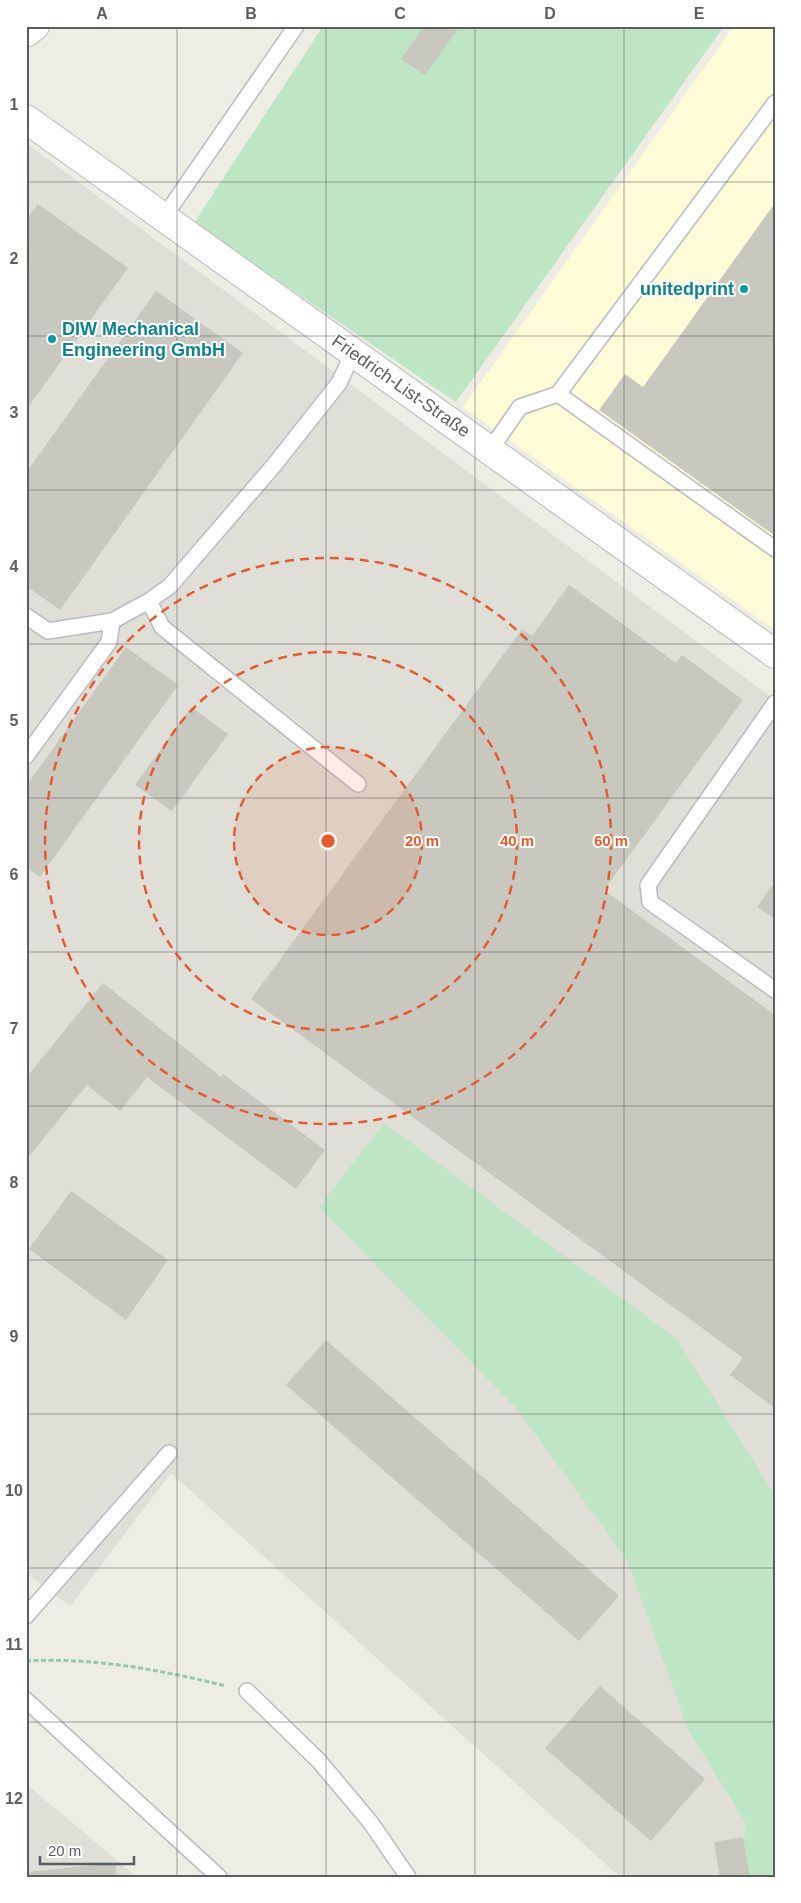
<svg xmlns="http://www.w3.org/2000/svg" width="801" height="1903" viewBox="0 0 801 1903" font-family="Arial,sans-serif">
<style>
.commercial{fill:#fefcd7}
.industrial{fill:#dfded7}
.green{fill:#bee6c5}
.building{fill:#c9c8bf}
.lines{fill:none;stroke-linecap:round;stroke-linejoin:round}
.lane-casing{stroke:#babbc2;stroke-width:18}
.secondary-casing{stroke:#b8bac1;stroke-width:30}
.path{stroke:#97c7ad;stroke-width:3;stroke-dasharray:5 2.5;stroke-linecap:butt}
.lane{stroke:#fff;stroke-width:15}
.secondary{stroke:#fff;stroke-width:28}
.grid{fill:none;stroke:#5b5d64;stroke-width:1;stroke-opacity:0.55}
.ring{fill:none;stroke:#e55a2e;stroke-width:2.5;stroke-dasharray:9 6}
.culture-dot{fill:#0f9aa8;stroke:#fff;stroke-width:2}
.labels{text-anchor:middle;stroke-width:4;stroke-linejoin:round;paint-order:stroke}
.culture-label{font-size:18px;font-weight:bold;fill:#0d838f;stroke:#fff;text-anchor:end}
.street-label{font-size:18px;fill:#5b5d64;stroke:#fff}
.centre{fill:#e55a2e;stroke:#fff;stroke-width:2.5}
.ring-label{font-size:15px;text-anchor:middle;font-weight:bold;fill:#e55a2e;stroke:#fff;stroke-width:4;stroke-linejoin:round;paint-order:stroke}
.neatline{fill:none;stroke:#5b5d64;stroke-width:2}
.grid-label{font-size:16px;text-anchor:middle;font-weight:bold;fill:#5b5d64}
</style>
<rect width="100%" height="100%" fill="#eeede3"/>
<!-- commercial -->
<path class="commercial" d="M734 26H775V630L463 407Z"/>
<!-- industrial -->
<path class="industrial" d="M26 143 775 700V1877H620L171 1473 70 1606 26 1573Z
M26 1784 131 1872 136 1877H26Z"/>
<!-- green -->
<path class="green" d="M323 26H724L456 402 194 223Z
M384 1123 677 1339 775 1496V1877H742L745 1822 688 1729 627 1560 517 1409 319 1207Z"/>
<!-- building -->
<path class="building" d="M424 26H460L425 75 401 59Z
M775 203V536L599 410 625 374 643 387Z
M38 204 128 268 26 410V220Z
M156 291 243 353 60 610 26 586V473Z
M569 585 676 663 682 655 743 700 604 890 775 1015V1408L730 1375 743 1358 251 999 522 629 532 636Z
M126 647 178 685 40 877 26 867V786Z
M191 707 228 734 172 811 135 785Z
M775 881V919L757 907Z
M103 983 221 1077 223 1074 325 1150 296 1189 147 1077 120 1111 87 1085 26 1160V1078Z
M71 1191 168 1260 126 1320 29 1249Z
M326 1340 619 1596 579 1641 286 1385Z
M600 1686 705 1779 651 1841 545 1748Z
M743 1837 750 1877H720L714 1842Z
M115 1863 117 1877H26V1872Z"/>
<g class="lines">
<defs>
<path id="lane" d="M164 217 296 26
M558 394 775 103
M490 450 520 407 558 394 775 549
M149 601 162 627 358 784
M26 616 48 631 112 621 149 601 170 586 275 464 339 383 353 353
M775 703 648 885 650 902 775 990
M26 756 109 642 112 621
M26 1616 169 1453
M247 1691 319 1761 371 1823 408 1877
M26 1700 219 1877"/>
<path id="secondary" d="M26 33 35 26
M26 119 775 654"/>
</defs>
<!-- lane casing -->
<use href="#lane" class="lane-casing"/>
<!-- secondary casing -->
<use href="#secondary" class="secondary-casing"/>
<!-- path -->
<path class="path" d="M26 1661C92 1657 162 1670 226 1686"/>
<!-- lane -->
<use href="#lane" class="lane"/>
<!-- secondary -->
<use href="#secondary" class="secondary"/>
</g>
<!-- grid -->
<path class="grid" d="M177 26V1877M326 26V1877M475 26V1877M624 26V1877M26 182H775M26 336H775M26 490H775M26 644H775M26 798H775M26 952H775M26 1106H775M26 1260H775M26 1414H775M26 1568H775M26 1722H775"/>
<!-- distance rings -->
<circle cx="328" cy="841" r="94" fill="#e55a2e" fill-opacity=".12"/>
<g class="ring">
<circle cx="328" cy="841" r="94"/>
<circle cx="328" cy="841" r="189"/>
<circle cx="328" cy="841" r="283"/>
</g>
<!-- markers -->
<g class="culture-dot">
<circle cx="744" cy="289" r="5"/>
<circle cx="52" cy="339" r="5"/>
</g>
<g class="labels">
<!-- culture labels -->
<g class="culture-label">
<text x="734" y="295">unitedprint</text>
<text x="62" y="335" text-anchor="start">DIW Mechanical<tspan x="62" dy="21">Engineering GmbH</tspan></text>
</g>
<!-- street labels -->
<g class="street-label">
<text transform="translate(401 386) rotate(35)" y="6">Friedrich-List-Straße</text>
</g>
</g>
<circle cx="328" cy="841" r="8" class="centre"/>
<g class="ring-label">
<text x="422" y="846">20 m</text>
<text x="517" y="846">40 m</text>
<text x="611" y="846">60 m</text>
</g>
<!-- border -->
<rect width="801" height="1903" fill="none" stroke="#ffffff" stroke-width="55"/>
<!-- scale -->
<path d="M40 1856v8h94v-8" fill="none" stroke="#5b5d64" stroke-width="2.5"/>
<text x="48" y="1856" font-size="15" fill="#5b5d64" stroke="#ffffff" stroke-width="4" paint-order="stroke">20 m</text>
<rect x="28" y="28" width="746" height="1848" class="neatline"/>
<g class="grid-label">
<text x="102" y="19">A</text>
<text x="251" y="19">B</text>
<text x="400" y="19">C</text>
<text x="550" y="19">D</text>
<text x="699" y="19">E</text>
<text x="14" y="110">1</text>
<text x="14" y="264">2</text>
<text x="14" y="418">3</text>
<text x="14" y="572">4</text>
<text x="14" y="726">5</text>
<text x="14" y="880">6</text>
<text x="14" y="1034">7</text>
<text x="14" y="1188">8</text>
<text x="14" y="1342">9</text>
<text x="14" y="1496">10</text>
<text x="14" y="1650">11</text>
<text x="14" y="1804">12</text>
</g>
</svg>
